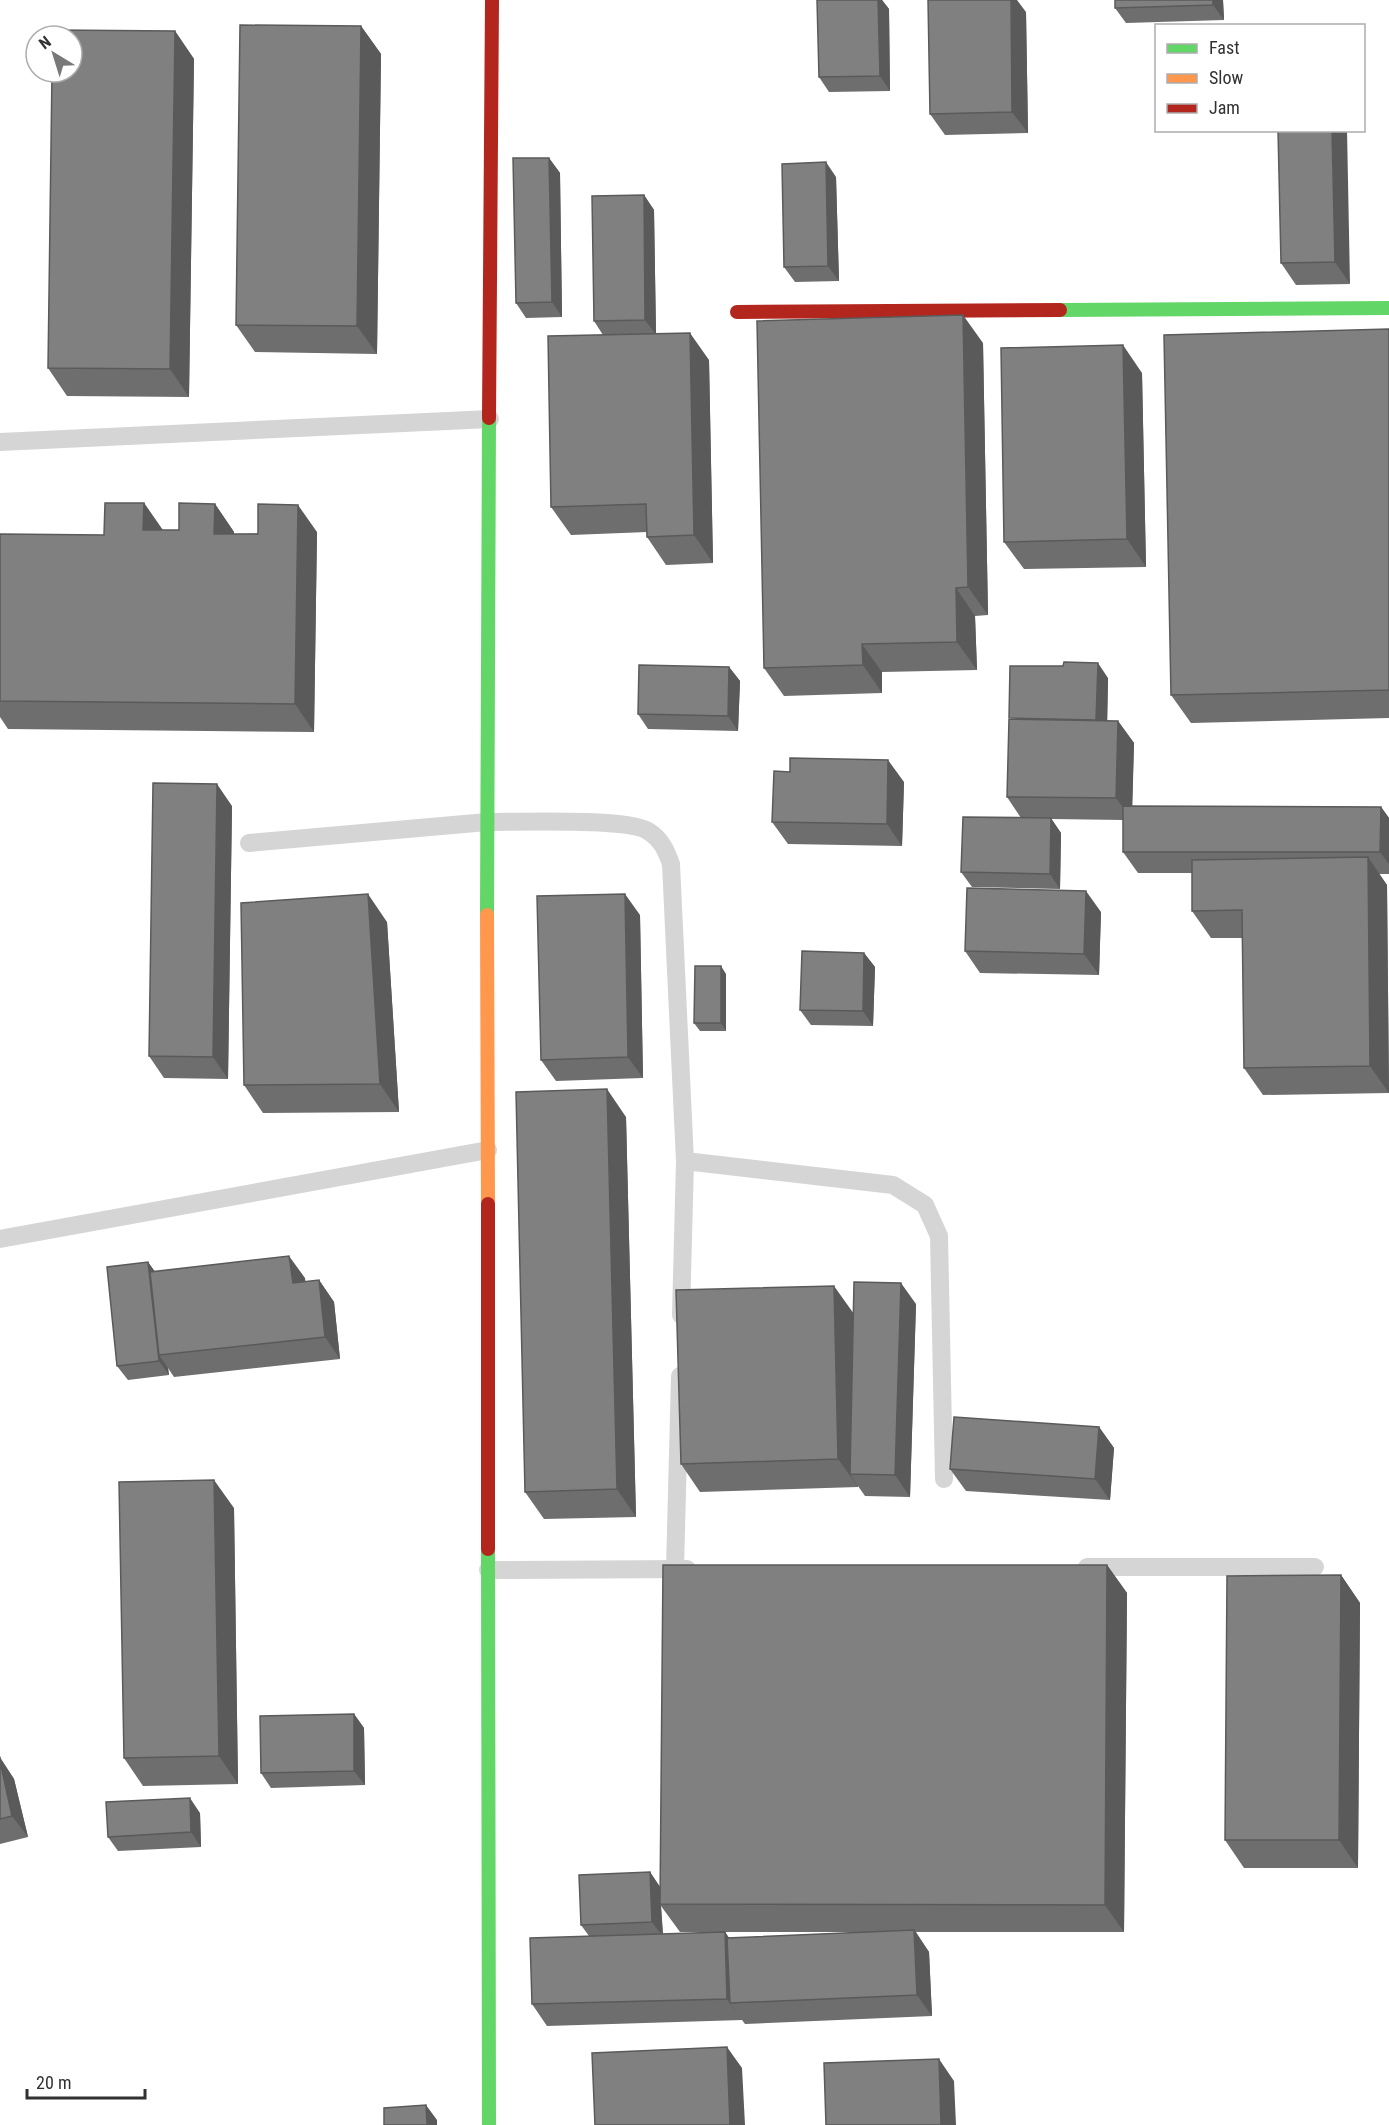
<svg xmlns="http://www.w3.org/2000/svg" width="1389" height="2125" viewBox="0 0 1389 2125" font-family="'Roboto Condensed',sans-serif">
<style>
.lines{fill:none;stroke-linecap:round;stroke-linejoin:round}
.lane{stroke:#d5d5d5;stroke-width:18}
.fast{stroke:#63d668;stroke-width:14}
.slow{stroke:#ff974d;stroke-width:14}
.jam{stroke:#b3261e;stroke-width:14}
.wall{fill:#6e6e6e;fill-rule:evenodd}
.shaded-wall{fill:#5a5a5a}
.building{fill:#808080;stroke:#5a5a5a;stroke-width:1.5}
</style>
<rect width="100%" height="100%" fill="#fff"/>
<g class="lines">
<!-- lane -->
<path class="lane" d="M0 442 490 419
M249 843 487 822C516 822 629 818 648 831 661 839 666 850 671 864L685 1161 681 1315
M685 1161 893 1185 925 1205 939 1236 944 1479
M0 1239 488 1150
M1087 1567H1315
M675 1569 680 1376
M488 1570 687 1569"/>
<!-- fast -->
<path class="fast" d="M1060 310 1389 308
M487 915 489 418
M488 1549 489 2125"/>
<!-- slow -->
<path class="slow" d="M487 915 488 1204"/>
<!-- jam -->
<path class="jam" d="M737 312 1060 310
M489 418 492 0
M488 1204V1549"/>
</g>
<!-- wall -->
<path class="wall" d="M817 0H882L889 9 890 91 829 92 819 77Z
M1115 0H1223L1224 20 1126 23 1115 8Z
M1026 12 1028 133 945 135 930 114Z
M361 26 381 54 377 354 255 352 236 325Z
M175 31 194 59 189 397 67 396 48 368Z
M1278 130 1350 284 1296 285 1281 263Z
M549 158 560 173 562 317 526 318 516 303Z
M836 177 839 281 795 282 784 267Z
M644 195 654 210 656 333 709 360 713 563 666 565 647 537V532L571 535 551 507 603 335 594 321Z
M1389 329V718L1191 723 1171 695Z
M983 343 988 615 975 616 977 670 882 672V693L784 696 764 668Z
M1142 373 1146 567 1024 569 1004 542Z
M144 503 163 530H179L215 504 234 532V534L317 532 314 732 8 729 0 717V534L104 535Z
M729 667 740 681 738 731 648 729 638 714Z
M1108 678 1107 721H1118L1134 743 1132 806 1381 807 1389 818V874H1379L1387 885 1389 1093 1263 1095 1244 1068 1243 938H1211L1192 911V873H1138L1123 852V820L1051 819 1061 833 1060 889 972 887 961 872 1021 818 1007 797Z
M790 772 904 782 902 846 788 844 772 822Z
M232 806 228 1079 164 1078 149 1056Z
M1101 912 1099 975 980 973 965 951Z
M640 915 643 1078 556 1081 541 1060Z
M387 922 399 1112 263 1113 244 1085Z
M864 953 875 967 873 1026 811 1025 800 1010Z
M726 974V1031H700L694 1023Z
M626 1117 636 1517 544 1519 525 1492Z
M148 1262 154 1271 305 1278V1282L319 1280 334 1302 340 1359 174 1377 168 1368 169 1375 128 1380 117 1366Z
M916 1304 910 1497 865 1496 858 1486V1487L700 1492 681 1464 854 1314Z
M1099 1427 1114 1448 1110 1500 966 1491 950 1469Z
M234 1508 238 1784 143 1786 124 1758Z
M1107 1565 1127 1593 1124 1932H916L929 1952 932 2016 745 2024 742 2020 547 2026 532 2004 589 1936 581 1925 650 1872 660 1887ZM661 1906 680 1932H868L729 1938 725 1932 663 1934Z
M1341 1575 1360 1603 1358 1868H1244L1225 1840Z
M354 1714 364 1728 365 1785 271 1788 261 1773Z
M0 1756 1 1759 14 1779 28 1837 0 1844Z
M200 1813 201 1847 118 1851 108 1837Z"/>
<!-- shaded-wall -->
<path class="shaded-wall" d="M878 0H882L889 9 890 91 880 76Z
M1011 0H1017L1026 12 1028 133 1012 112Z
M1213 0H1223L1224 20 1213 5Z
M361 26 381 54 377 354 357 326Z
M175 31 194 59 189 397 170 369Z
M1332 130H1347L1350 284 1335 262Z
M549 158 560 173 562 317 552 302Z
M826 162 836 177 839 281 828 266Z
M644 195 654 210 656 335 645 320Z
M963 315 983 343 988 615 968 587Z
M690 333 709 360 713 563 694 535Z
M1123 345 1142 373 1146 567 1127 539Z
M144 503 163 531 143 530Z
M215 504 234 532V561L214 534Z
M298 505 317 532 314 732 295 704Z
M956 588 975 616 977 670 957 642Z
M862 644 882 672V693L863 665Z
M1098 663 1108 678 1107 735 1096 720Z
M729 667 740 681 738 731 728 716Z
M1118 721 1134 743 1132 820 1116 798Z
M888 760 904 782 902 846 887 824Z
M217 784 232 806 228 1079 213 1057Z
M1381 807 1389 818V864L1380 852Z
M1051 818 1061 833 1060 889 1050 874Z
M1368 857 1387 885 1389 1093 1370 1066Z
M1086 891 1101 912 1099 975 1084 954Z
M368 894 387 922 399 1112 380 1084Z
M625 894 640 915 643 1078 628 1057Z
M864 953 875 967 873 1026 863 1011Z
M721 966 726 974V1031L721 1023Z
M607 1089 626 1117 636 1517 617 1489Z
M289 1256 305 1278 308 1305 293 1283Z
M148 1262 159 1277V1355L168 1368 169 1375 159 1361Z
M319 1280 334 1302 340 1359 325 1337Z
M901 1283 916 1304 910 1497 895 1475Z
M834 1286 854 1314 850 1474 858 1487 838 1459Z
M1099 1427 1114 1448 1110 1500 1095 1479Z
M214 1480 234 1508 238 1784 219 1756Z
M1107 1565 1127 1593 1124 1932 1105 1905Z
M1341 1575 1360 1603 1358 1868 1339 1840Z
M354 1714 364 1728 365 1785 354 1771Z
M0 1756 1 1759 14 1779 28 1837 12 1816 0 1769Z
M190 1798 200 1813 201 1847 191 1832Z
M650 1872 660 1887V1904L661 1906 663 1937 652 1922Z
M914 1930 929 1952 932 2016 917 1995Z
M725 1932 740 1954 730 2003 742 2021 727 1999Z
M727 2047 742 2068 745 2125H730Z
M939 2059 954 2081 956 2125H941Z
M426 2105 437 2120V2125H427Z"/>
<!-- building -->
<path class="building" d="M817 0H878L880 76 819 77Z
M928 0H1011L1012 112 930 114Z
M1115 0H1213V5L1115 8Z
M240 25 361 26 357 326 236 325Z
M53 30 175 31 170 369 48 368 52 72H72V36H53Z
M1278 130H1332L1335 262 1281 263Z
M513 158H549L552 302 516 303Z
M826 162 828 266 784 267 782 164Z
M644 195 645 320 594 321 592 196Z
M963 315 968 587 956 588 957 642 862 644 863 665 764 668 757 321Z
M1389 329V690L1171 695 1164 335Z
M690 333 694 535 647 537 646 504 551 507 548 336Z
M1123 345 1127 539 1004 542 1001 348Z
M105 503H144L143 530H179V503L215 504 214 534H258V504L298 505 295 704 0 701V534L104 535Z
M1064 662 1098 663 1096 720 1009 718 1010 666H1063Z
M639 665 729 667 728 716 638 714Z
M1009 719 1118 721 1116 798 1007 797Z
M790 758 888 760 887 824 772 822 774 771 790 772Z
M153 783 217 784 213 1057 149 1056Z
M1123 806 1381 807 1380 852H1123Z
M963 817 1051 818 1050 874 961 872Z
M1368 857 1370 1066 1244 1068 1242 910 1192 911V860Z
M967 888 1086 891 1084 954 965 951Z
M368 894 380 1084 244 1085 241 903Z
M625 894 628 1057 541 1060 537 896Z
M802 951 864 953 863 1011 800 1010Z
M695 966H721V1023H694Z
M607 1089 617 1489 525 1492 516 1092Z
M289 1256 293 1283 319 1280 325 1337 159 1355 150 1272Z
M148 1262 159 1361 117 1366 107 1267Z
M854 1282 901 1283 895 1475 850 1474Z
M834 1286 838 1459 681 1464 676 1290Z
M954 1417 1099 1427 1095 1479 950 1469Z
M214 1480 219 1756 124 1758 119 1482Z
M663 1565H1107L1105 1905 660 1904Z
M1341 1575 1339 1840H1225L1227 1576Z
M354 1714V1771L261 1773 260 1716Z
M0 1761 12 1816 0 1819Z
M190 1798 191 1832 108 1837 106 1802Z
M650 1872 652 1922 581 1925 579 1875Z
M914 1930 917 1995 730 2003 727 1938Z
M725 1932 727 1999 532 2004 530 1938Z
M727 2047 730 2125H595L592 2053Z
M939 2059 941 2125H826L824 2063Z
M426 2105 427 2125H384V2108Z"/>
<!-- legend -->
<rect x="1155" y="24" width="210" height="108" fill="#ffffff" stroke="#adadad" stroke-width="1.5"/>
<rect x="1167" y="44" width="30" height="9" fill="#63d668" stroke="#adadad" stroke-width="1.5"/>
<text x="1209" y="54" font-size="18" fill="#313131">Fast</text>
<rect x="1167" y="74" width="30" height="9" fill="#ff974d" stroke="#adadad" stroke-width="1.5"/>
<text x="1209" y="84" font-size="18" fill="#313131">Slow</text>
<rect x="1167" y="104" width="30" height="9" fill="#b3261e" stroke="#adadad" stroke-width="1.5"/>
<text x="1209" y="114" font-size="18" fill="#313131">Jam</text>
<!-- north arrow -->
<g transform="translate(54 54) rotate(322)"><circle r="28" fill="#ffffff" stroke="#adadad" stroke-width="1.5"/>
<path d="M0-4.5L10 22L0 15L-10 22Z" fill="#797979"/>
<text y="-9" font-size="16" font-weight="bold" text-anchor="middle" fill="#313131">N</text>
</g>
<!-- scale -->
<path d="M27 2089v9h118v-9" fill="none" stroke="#313131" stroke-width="3"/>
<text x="36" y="2089" font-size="18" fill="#313131" stroke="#ffffff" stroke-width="4.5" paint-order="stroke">20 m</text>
</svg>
